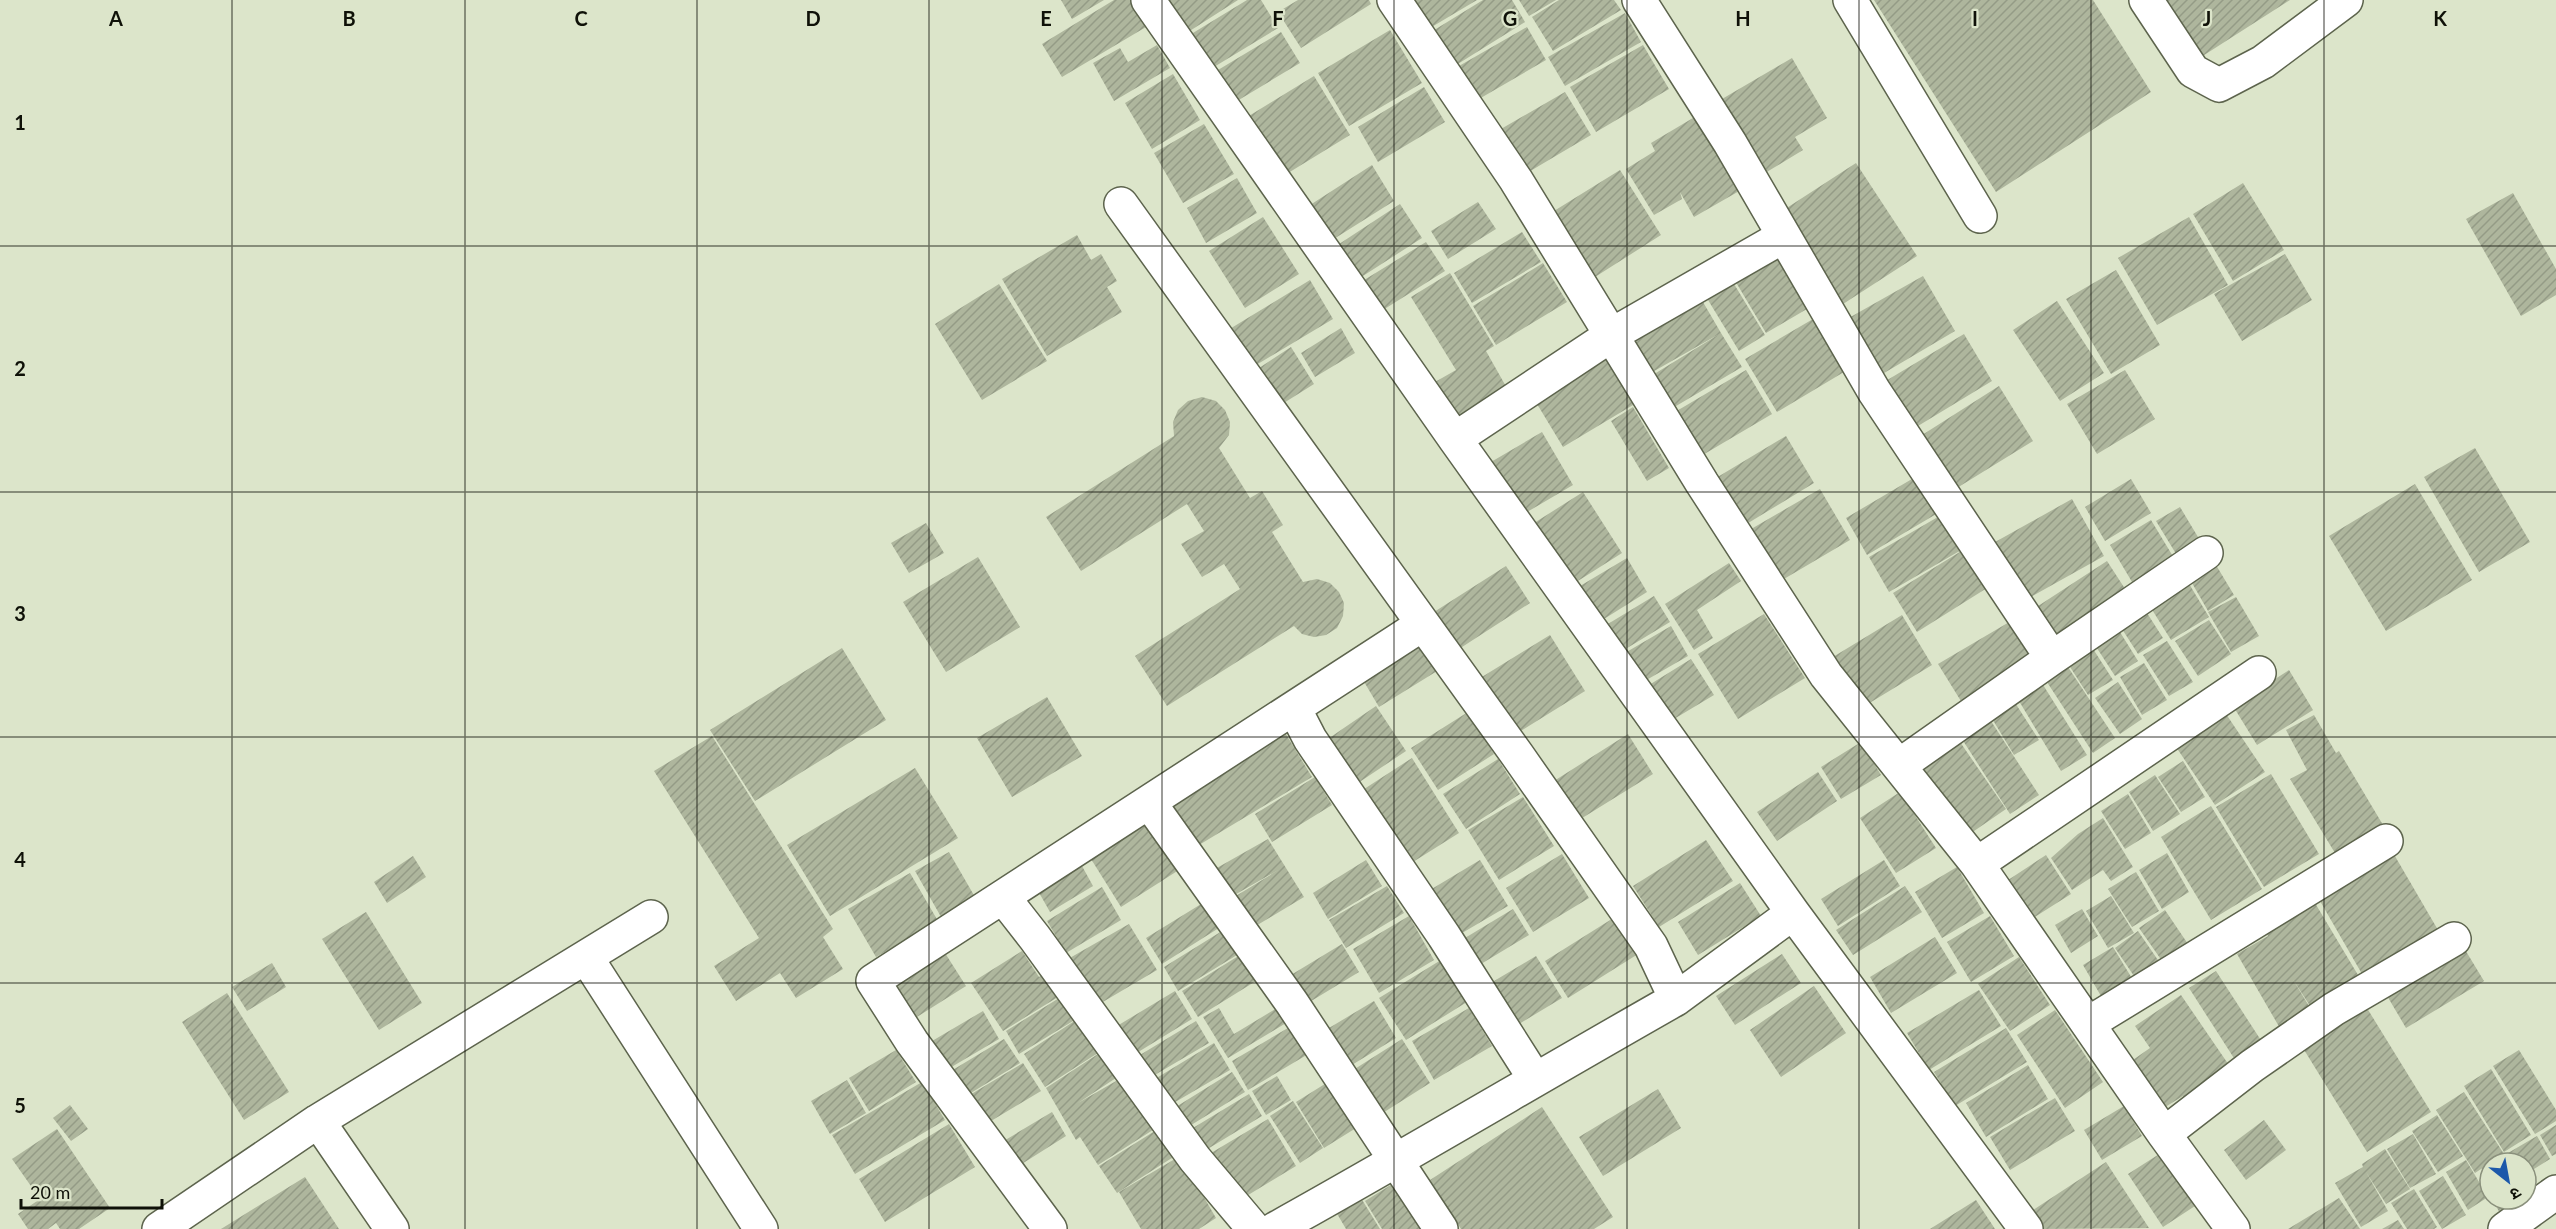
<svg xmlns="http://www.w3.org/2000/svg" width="2556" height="1229" viewBox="0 0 2556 1229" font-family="Lato,'Noto Sans Devanagari',sans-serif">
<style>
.building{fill:url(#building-hatch)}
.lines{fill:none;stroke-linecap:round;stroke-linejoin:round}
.minor-casing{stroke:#5d644d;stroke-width:36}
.minor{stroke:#fff;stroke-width:33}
.grid{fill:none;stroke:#0f1108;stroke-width:1.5;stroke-opacity:0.55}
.grid-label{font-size:20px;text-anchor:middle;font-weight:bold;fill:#0f1108;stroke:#dce5ca;stroke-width:4.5;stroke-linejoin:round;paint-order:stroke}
</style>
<defs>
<pattern id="building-hatch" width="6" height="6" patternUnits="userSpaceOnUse" patternTransform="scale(1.5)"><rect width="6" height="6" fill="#aeb69d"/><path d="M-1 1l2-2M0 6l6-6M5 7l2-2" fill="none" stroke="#949b86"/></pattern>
</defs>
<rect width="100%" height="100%" fill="#dce5ca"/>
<!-- building -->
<path class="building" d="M1061 0H1104L1072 19Z
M1114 0H1130L1146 27 1062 77 1042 44Z
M1167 0H1238L1185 34Z
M1247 0H1261L1278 28 1209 70 1188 36Z
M1298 0H1369L1371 4 1301 48 1278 12Z
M1414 0H1477L1430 28Z
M1483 0H1512L1525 22 1453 67 1431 32Z
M1519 0H1556L1529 16Z
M1559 0H1614L1621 10 1553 51 1532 17Z
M1874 0H2093L2151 92 1996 192Z
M2161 0H2290L2198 59Z
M1625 13 1641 42 1565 86 1548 57Z
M1527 27 1546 60 1479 99 1459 66Z
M1390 30 1422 83 1349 126 1318 73Z
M1281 32 1300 63 1232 104 1213 73Z
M1157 45 1170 68 1114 101 1093 63 1120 48 1128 62Z
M1643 45 1669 89 1596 132 1570 87Z
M1792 58 1827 118 1795 137 1803 150 1765 173 1722 99Z
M1173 74 1200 120 1152 149 1125 103Z
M1314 76 1350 135 1280 178 1244 119Z
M1424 87 1445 122 1378 162 1358 127Z
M1565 92 1591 135 1520 177 1494 133Z
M1698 115 1741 190 1694 217 1680 192 1682 199 1654 215 1626 169 1655 151 1651 143Z
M1204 124 1234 174 1183 203 1154 153Z
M1856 163 1917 256 1840 306 1779 213Z
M1372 165 1394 201 1329 242 1307 207Z
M1620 170 1661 235 1595 277 1554 211Z
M1237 178 1257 213 1206 243 1187 208Z
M2243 183 2284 250 2233 281 2193 214Z
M2513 193 2556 269V295L2521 316 2466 219Z
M1478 202 1496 229 1448 259 1431 231Z
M1400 204 1422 238 1352 283 1330 250Z
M1263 217 1299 274 1245 308 1209 251Z
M2189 217 2228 285 2157 325 2118 258Z
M1522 232 1541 262 1472 303 1454 273Z
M1077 235 1091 260 1101 254 1117 281 1107 287 1122 312 1047 356 1002 279Z
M1426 242 1445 271 1375 315 1356 285Z
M1781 251 1812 306 1766 333 1734 279Z
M2285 254 2312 300 2242 341 2214 294Z
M1543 263 1567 302 1496 345 1473 306Z
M2116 270 2160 345 2111 374 2066 299Z
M1450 273 1494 346 1486 351 1508 390 1457 419 1435 382 1456 370 1411 297Z
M1923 276 1955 331 1879 376 1847 319Z
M1731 279 1765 335 1739 351 1705 295Z
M1310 280 1333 319 1251 368 1228 330Z
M999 284 1047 361 982 400 935 324Z
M1696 290 1721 333 1649 374 1624 332Z
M2057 301 2104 373 2060 401 2013 330Z
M1813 319 1844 372 1777 412 1745 359Z
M1341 328 1355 353 1315 377 1301 353Z
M1721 333 1742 367 1671 409 1651 376Z
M1964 334 1992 381 1913 429 1884 382Z
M1291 347 1314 384 1279 406 1256 370Z
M1609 354 1638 402 1563 447 1534 399Z
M1746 370 1772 414 1701 456 1675 412Z
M2125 370 2155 419 2097 454 2067 404Z
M1999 386 2033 441 1952 491 1919 437Z
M1202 397 1216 401 1225 410 1230 422 1229 435 1219 448 1250 498 1262 491 1283 525 1272 532 1303 582 1317 579 1330 583 1339 592 1344 603 1343 616 1337 628 1326 635 1314 637 1302 634 1294 626 1167 706 1135 656 1240 589 1224 564 1202 577 1181 544 1204 531 1187 504 1081 571 1046 517 1174 436 1173 422 1178 410 1188 401Z
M1633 407 1669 468 1647 481 1611 421Z
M1542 432 1573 485 1522 515 1491 462Z
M1786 436 1814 483 1740 528 1711 481Z
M2475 448 2530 542 2479 572 2424 477Z
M1917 476 1938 513 1867 555 1846 518Z
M2131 479 2151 513 2105 541 2085 507Z
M2415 484 2472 580 2386 631 2329 536Z
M1820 489 1850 540 1777 583 1746 532Z
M1583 492 1622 553 1570 586 1531 525Z
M2072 499 2104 556 2020 603 1988 546Z
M2180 507 2204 547 2181 562 2156 521Z
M1943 514 1963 549 1889 592 1869 557Z
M2151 520 2177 563 2135 587 2110 545Z
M926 523 944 553 909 573 891 543Z
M1963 550 1987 588 1917 632 1893 593Z
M978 557 1020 627 946 672 903 602Z
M1627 558 1647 592 1596 624 1575 589Z
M2213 560 2234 595 2208 611 2188 576Z
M2107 561 2131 598 2052 648 2029 612Z
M1729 563 1741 581 1697 610 1713 638 1694 650 1665 604Z
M1506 566 1530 603 1459 649 1434 612Z
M2185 577 2209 617 2171 640 2146 600Z
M1654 596 1670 622 1614 656 1598 630Z
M2236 597 2259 636 2231 652 2208 612Z
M2140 602 2163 638 2138 654 2115 618Z
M1764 614 1805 678 1738 719 1698 654Z
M1902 615 1932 665 1858 710 1828 660Z
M2209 620 2231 654 2198 676 2175 641Z
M2011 621 2036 663 1964 706 1938 664Z
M2115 624 2138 661 2115 676 2091 639Z
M1671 626 1688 656 1636 686 1618 657Z
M1550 635 1585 691 1511 737 1477 680Z
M1422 636 1442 668 1379 707 1360 675Z
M2088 641 2113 680 2088 695 2063 656Z
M2167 641 2193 682 2169 696 2143 655Z
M842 648 886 720 755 801 710 730Z
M1691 659 1714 695 1664 725 1641 690Z
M2144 663 2167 700 2142 715 2120 677Z
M2066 664 2115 738 2093 753 2045 679Z
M2289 670 2313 710 2257 745 2233 706Z
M2040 680 2087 755 2061 771 2016 696Z
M2118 682 2142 719 2120 734 2095 698Z
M1047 697 1082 756 1012 797 977 738Z
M2012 698 2039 740 2014 755 1988 712Z
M2220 705 2265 772 2215 805 2170 738Z
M1376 706 1406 751 1352 787 1322 743Z
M1468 712 1494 754 1438 790 1411 748Z
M2314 715 2336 753 2339 751 2386 830 2338 858 2290 779 2307 770 2286 730Z
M1989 718 2039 795 2010 814 1960 736Z
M1281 726 1312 777 1189 851 1158 800Z
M1628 734 1653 774 1579 820 1554 781Z
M712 736 833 929 823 937 843 969 796 998 780 973 736 1001 714 966 759 938 654 771Z
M1958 739 2006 809 1961 840 1913 770Z
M1861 742 1881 775 1841 799 1821 767Z
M1412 758 1459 833 1405 867 1358 793Z
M1498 759 1520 794 1466 829 1443 794Z
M2183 761 2205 797 2181 812 2158 777Z
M915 768 958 838 830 916 787 845Z
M1818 772 1837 801 1777 841 1757 812Z
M2271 774 2319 854 2264 887 2216 807Z
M2155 775 2180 814 2153 831 2129 792Z
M1315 777 1332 805 1272 842 1255 814Z
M1900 792 1936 848 1896 873 1860 818Z
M2128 794 2151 833 2125 849 2101 811Z
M1523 797 1554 846 1499 880 1468 830Z
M2211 806 2262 889 2211 920 2161 837Z
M2103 818 2133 867 2111 881 2103 870 2072 890 2051 858 2078 834Z
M1153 821 1182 868 1121 907 1091 859Z
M1268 839 1304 897 1244 933 1226 902 1280 869 1224 901 1208 873Z
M1706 840 1733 881 1659 927 1633 886Z
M2392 851 2438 930 2362 974 2316 894Z
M949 852 979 904 945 924 915 871Z
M2167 853 2189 892 2162 909 2139 870Z
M1562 854 1589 898 1533 932 1506 888Z
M2046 855 2071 894 2027 922 2002 884Z
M413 856 426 877 387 903 374 882Z
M1077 857 1093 886 1050 912 1033 882Z
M1366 860 1382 886 1328 919 1313 893Z
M1480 860 1508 906 1457 936 1430 890Z
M1884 860 1900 886 1838 926 1821 899Z
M1957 867 1984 913 1942 938 1915 892Z
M2136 872 2159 911 2132 927 2108 889Z
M910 873 938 921 876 957 848 909Z
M1740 883 1761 916 1698 955 1678 922Z
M1387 886 1404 913 1346 948 1329 920Z
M1905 886 1922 912 1853 955 1836 930Z
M1102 887 1121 920 1066 953 1047 921Z
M2111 896 2134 933 2108 948 2086 911Z
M1206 901 1222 926 1162 964 1146 938Z
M2315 903 2361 980 2312 1009 2292 978 2312 1011 2281 1030 2237 954 2268 936 2266 932Z
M1513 909 1529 935 1476 967 1460 941Z
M2082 909 2098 936 2071 953 2055 925Z
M2165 910 2188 944 2162 961 2139 928Z
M366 912 422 1003 379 1030 322 939Z
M1409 916 1434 960 1379 993 1353 949Z
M1990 916 2014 956 1971 982 1947 942Z
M1615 917 1638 954 1568 998 1545 961Z
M1129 924 1157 970 1096 1006 1068 959Z
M1222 931 1237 955 1178 991 1164 967Z
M2138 931 2160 963 2136 979 2115 948Z
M1935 937 1957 973 1891 1013 1870 977Z
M2461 943 2484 981 2406 1028 2383 989Z
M1342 944 1359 972 1303 1006 1286 978Z
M2113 947 2136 985 2105 1003 2083 965Z
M1022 951 1039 977 1044 974 1058 997 1003 1031 971 983Z
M945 953 966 986 909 1022 888 989Z
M1782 954 1801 983 1735 1025 1716 996Z
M1240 955 1256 981 1198 1017 1182 991Z
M1536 956 1562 998 1509 1030 1484 987Z
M2019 957 2050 1005 2010 1031 1978 984Z
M1441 960 1467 1002 1406 1040 1379 998Z
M272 963 286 987 247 1011 232 987Z
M2216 971 2266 1048 2239 1066 2189 988Z
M1814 986 1846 1033 1781 1077 1750 1030Z
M1979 990 2001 1026 1929 1070 1907 1033Z
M1175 991 1192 1019 1135 1054 1117 1026Z
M227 993 289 1092 244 1120 182 1022Z
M1064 995 1078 1018 1019 1054 1006 1031Z
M2181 995 2233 1071 2187 1102 2183 1096 2162 1109 2130 1062 2150 1048 2135 1026Z
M2362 1000 2431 1112 2367 1152 2298 1040Z
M1374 1001 1396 1038 1342 1071 1319 1034Z
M1219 1008 1234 1034 1277 1008 1286 1023 1228 1058 1203 1017Z
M1469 1008 1492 1046 1434 1080 1412 1041Z
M2055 1010 2103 1082 2065 1108 2017 1035Z
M983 1011 999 1039 943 1072 927 1044Z
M1079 1018 1101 1051 1045 1087 1024 1054Z
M1196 1021 1209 1043 1148 1079 1135 1058Z
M1293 1025 1310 1053 1248 1090 1232 1061Z
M2006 1028 2027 1062 1955 1106 1934 1072Z
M1004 1039 1020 1063 961 1099 946 1074Z
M1402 1039 1430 1083 1378 1116 1350 1072Z
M1214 1043 1230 1070 1165 1108 1150 1082Z
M896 1050 916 1082 869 1111 849 1078Z
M2519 1050 2556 1110V1121L2535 1134 2493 1066Z
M1101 1052 1116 1078 1078 1103 1123 1077 1156 1128 1098 1165 1080 1137 1076 1140 1046 1088Z
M1023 1063 1041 1091 986 1124 968 1096Z
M2028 1065 2048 1099 1986 1137 1966 1103Z
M2491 1069 2531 1135 2504 1152 2464 1086Z
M1232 1072 1245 1092 1183 1130 1171 1110Z
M1277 1076 1291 1100 1266 1115 1252 1091Z
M847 1080 866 1113 830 1134 811 1101Z
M922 1082 945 1120 855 1174 832 1135Z
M1328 1082 1356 1128 1324 1148 1296 1102Z
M1658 1089 1681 1128 1603 1176 1579 1137Z
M2464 1092 2504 1154 2475 1173 2436 1110Z
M1249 1094 1262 1116 1201 1153 1188 1131Z
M2055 1098 2075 1131 2010 1170 1990 1137Z
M1293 1101 1323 1148 1300 1163 1270 1116Z
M70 1105 88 1129 71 1141 53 1118Z
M2124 1106 2142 1136 2102 1160 2084 1130Z
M1542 1107 1613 1217 1594 1229H1461L1430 1180Z
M1052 1112 1066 1136 1017 1167 1002 1142Z
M2437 1115 2463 1156 2438 1172 2412 1131Z
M1268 1119 1296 1166 1235 1203 1206 1156Z
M2264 1120 2286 1150 2246 1180 2224 1150Z
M949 1124 975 1167 885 1222 859 1179Z
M2556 1125V1154L2552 1156 2540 1135Z
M57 1129 110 1208 79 1229H60L56 1223 48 1229H28L18 1214 40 1199 12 1159Z
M1158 1129 1175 1156 1117 1193 1099 1166Z
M2413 1134 2436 1174 2410 1188 2387 1149Z
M2537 1136 2550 1159 2526 1174V1163H2514L2508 1153Z
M2385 1149 2410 1189 2386 1204 2366 1172 2388 1211 2361 1227 2335 1183 2363 1167 2362 1164Z
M2164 1151 2198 1204 2163 1227 2128 1174Z
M1180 1156 1216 1218 1199 1229H1141L1119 1192Z
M2466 1160 2488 1197 2468 1210 2446 1172Z
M2106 1162 2149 1228 2042 1229 2030 1212Z
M2443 1176 2466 1215 2442 1229 2419 1191Z
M305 1177 339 1229H221Z
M1394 1183 1422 1229H1382L1365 1201Z
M2414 1189 2437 1227 2434 1229H2407L2391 1203Z
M1361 1198 1380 1229H1346L1336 1212Z
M2339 1198 2360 1229H2288Z
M2492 1199H2526L2501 1215Z
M1976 1200 1995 1229H1930Z
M2398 1220 2404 1229H2382Z"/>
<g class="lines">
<defs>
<path id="minor" d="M1148 0 1455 439 1793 913 2026 1229
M1394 0 1516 180 1702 483 1826 675 1977 864 2164 1134 2233 1229
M1639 0 1730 143 1874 391 2052 658
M1850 0 1980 216
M2146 0 2193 71 2219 85 2263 62 2346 0
M1121 204 1518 756 1651 946 1676 999C1542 1075 1410 1154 1275 1229
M1455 439 1613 334 1784 236
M1294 708 1310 739 1444 936 1535 1079
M1900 765 2052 658 2206 553
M1149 802 1292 1003 1441 1229
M1977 864 2259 673
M1003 897 1035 938 1195 1159 1254 1229
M586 957 761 1229
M1676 999 1793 913
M2089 1023 2386 841
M318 1121 392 1229
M2164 1134 2252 1066 2334 1009 2454 939
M159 1229 318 1121 651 917
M1050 1229 912 1042 873 981 1423 624
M2505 1229 2556 1192"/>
</defs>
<!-- minor casing -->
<use href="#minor" class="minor-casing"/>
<!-- minor -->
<use href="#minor" class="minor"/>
</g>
<!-- grid -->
<path class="grid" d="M232 0V1229M465 0V1229M697 0V1229M929 0V1229M1162 0V1229M1394 0V1229M1627 0V1229M1859 0V1229M2091 0V1229M2324 0V1229M0 246H2556M0 492H2556M0 737H2556M0 983H2556"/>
<g class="grid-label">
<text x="116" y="26">A</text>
<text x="349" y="26">B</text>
<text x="581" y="26">C</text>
<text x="813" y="26">D</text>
<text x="1046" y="26">E</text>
<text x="1278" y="26">F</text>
<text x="1510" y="26">G</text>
<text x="1743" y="26">H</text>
<text x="1975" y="26">I</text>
<text x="2207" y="26">J</text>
<text x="2440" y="26">K</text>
<text x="20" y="130">1</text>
<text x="20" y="376">2</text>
<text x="20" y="621">3</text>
<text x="20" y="867">4</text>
<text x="20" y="1113">5</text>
</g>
<!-- north arrow -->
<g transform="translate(2508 1181) rotate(149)"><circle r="28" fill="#dce5ca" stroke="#8a907c" stroke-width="1.5"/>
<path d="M0-4.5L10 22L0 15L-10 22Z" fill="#1c58aa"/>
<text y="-9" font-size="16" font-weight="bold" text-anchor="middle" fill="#0f1108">उ</text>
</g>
<!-- scale -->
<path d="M21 1199v9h141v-9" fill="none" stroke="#0f1108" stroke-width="3"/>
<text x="30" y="1199" font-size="18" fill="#0f1108" stroke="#dce5ca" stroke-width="4.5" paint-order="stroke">20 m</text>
</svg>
